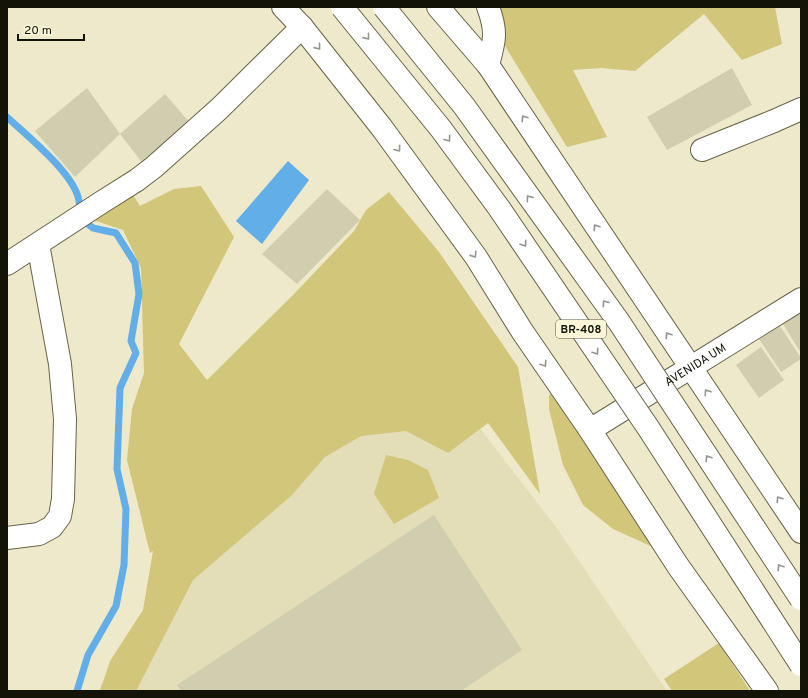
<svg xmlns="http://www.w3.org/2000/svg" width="808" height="698" viewBox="0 0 808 698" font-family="Overpass,sans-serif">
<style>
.built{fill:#e3deb7}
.green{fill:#d1c67a}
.water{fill:#61aee9}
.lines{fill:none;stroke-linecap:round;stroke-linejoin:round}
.stream{stroke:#61aee9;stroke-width:7}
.building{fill:#d1cdaf}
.street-casing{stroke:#686449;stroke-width:24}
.secondary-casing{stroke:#686449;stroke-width:24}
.highway-casing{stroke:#686449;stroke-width:24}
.street{stroke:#fff;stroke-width:22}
.secondary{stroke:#fff;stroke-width:22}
.highway{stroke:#fff;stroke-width:22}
.highway-bridge-casing{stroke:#686449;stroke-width:24;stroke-linecap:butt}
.highway-bridge{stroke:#fff;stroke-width:22}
.oneway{stroke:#959590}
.labels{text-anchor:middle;stroke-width:3;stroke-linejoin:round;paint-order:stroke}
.shield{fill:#faf6d7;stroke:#595746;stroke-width:1}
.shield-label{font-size:11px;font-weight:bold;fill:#141308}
.street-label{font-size:12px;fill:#141308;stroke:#faf6d7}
</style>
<rect width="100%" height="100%" fill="#ede9ca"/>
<!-- built -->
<path class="built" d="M384 304 556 527 667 691H99L101 685 144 638Z"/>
<!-- green -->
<path class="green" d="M492 7H775L782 44 742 60 704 14 635 71 601 68 573 70 607 137 567 147 505 46Z
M201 186 234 237 179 344 207 380 293 295 354 231 366 210 389 192 439 252 518 367 540 494 488 423 448 453 406 431 361 436 325 457 291 496 193 580 136 691H100L110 661 143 610 153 551 150 553 127 460 132 409 144 373 141 268 123 230 90 219 132 193 140 206 174 189Z
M553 390 657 549 613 529 583 505 563 465 549 409V396Z
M386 455 408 460 428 470 439 498 394 524 374 494Z
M719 643 750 691H672L664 679Z"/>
<!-- water -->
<path class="water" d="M288 161 309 180 262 244 236 221Z"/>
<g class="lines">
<!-- stream -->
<path class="stream" d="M7 117C27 136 75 174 79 201 80 206 79 212 79 217L93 228 116 233 135 263 139 294 131 341 136 353 120 388 117 469 126 509 124 565 116 606 88 655 77 691"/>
</g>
<!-- building -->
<path class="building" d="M732 68 752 105 667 150 647 117Z
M87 88 120 134 75 177 35 131Z
M165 94 190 123 148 170 120 134Z
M327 189 360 220 297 284 262 254Z
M801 313V349L799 350 783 324Z
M780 326 801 358V359L781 372 759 339Z
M761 347 784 380 759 398 736 365Z
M434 515 522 650 461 691H181L177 685Z"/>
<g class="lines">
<defs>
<path id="street" d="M488 7C497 31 495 40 488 65
M702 150 774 121 801 109
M7 264 102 202 137 180 154 167 219 109 302 27
M7 538 39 534 52 527 60 516 63 499 65 419 60 364 38 244"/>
<g id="secondary">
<path id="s1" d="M590 430 801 299"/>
</g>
<path id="highway" d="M283 7 302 27 382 128 476 257 522 331 590 430 678 566 767 691
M438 7 488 65 801 532"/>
</defs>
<!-- street casing -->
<use href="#street" class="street-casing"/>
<!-- secondary casing -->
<use href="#secondary" class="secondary-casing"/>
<!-- highway casing -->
<use href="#highway" class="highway-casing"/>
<!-- street -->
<use href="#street" class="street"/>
<!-- secondary -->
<use href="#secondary" class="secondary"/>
<!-- highway -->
<use href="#highway" class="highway"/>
<defs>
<path id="highway-bridge" d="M342 7 441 129 499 208 649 429 801 665
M384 7 464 106 619 322 801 599"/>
</defs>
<!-- highway-bridge casing -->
<use href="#highway-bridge" class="highway-bridge-casing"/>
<!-- highway-bridge -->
<use href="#highway-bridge" class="highway-bridge"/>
</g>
<!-- one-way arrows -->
<defs><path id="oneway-chevron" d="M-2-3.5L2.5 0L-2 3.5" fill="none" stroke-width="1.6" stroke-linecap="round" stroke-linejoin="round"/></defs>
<g class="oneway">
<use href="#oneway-chevron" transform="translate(367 37) rotate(51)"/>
<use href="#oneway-chevron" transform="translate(318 47) rotate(51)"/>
<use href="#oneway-chevron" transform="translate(524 118) rotate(-124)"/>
<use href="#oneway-chevron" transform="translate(448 139) rotate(54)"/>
<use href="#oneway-chevron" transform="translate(398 149) rotate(54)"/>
<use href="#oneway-chevron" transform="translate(529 198) rotate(-126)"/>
<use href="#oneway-chevron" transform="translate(596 227) rotate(-124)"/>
<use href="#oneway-chevron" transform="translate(524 244) rotate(56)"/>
<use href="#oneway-chevron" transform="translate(474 255) rotate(55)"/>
<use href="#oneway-chevron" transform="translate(605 303) rotate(-126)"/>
<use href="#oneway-chevron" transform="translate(668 335) rotate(-124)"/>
<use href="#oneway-chevron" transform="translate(596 352) rotate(56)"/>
<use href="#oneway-chevron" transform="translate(544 364) rotate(56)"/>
<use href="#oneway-chevron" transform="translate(707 392) rotate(-124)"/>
<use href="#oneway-chevron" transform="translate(708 458) rotate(-123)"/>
<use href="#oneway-chevron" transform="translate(779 499) rotate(-124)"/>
<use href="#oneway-chevron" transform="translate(780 567) rotate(-123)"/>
</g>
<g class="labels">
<!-- shield labels -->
<rect class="shield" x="556" y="320" width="50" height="18" rx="3"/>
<g class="shield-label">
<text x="581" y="333">BR-408</text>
</g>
<!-- street labels -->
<g class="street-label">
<text dy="4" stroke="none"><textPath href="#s1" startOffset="124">AVENIDA UM</textPath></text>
</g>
</g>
<!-- border -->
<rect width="808" height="698" fill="none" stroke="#141308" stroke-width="16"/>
<!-- scale -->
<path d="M18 34v6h66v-6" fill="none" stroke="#141308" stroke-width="2"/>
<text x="24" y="34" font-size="12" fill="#141308" stroke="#faf6d7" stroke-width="3" paint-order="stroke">20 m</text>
</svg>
